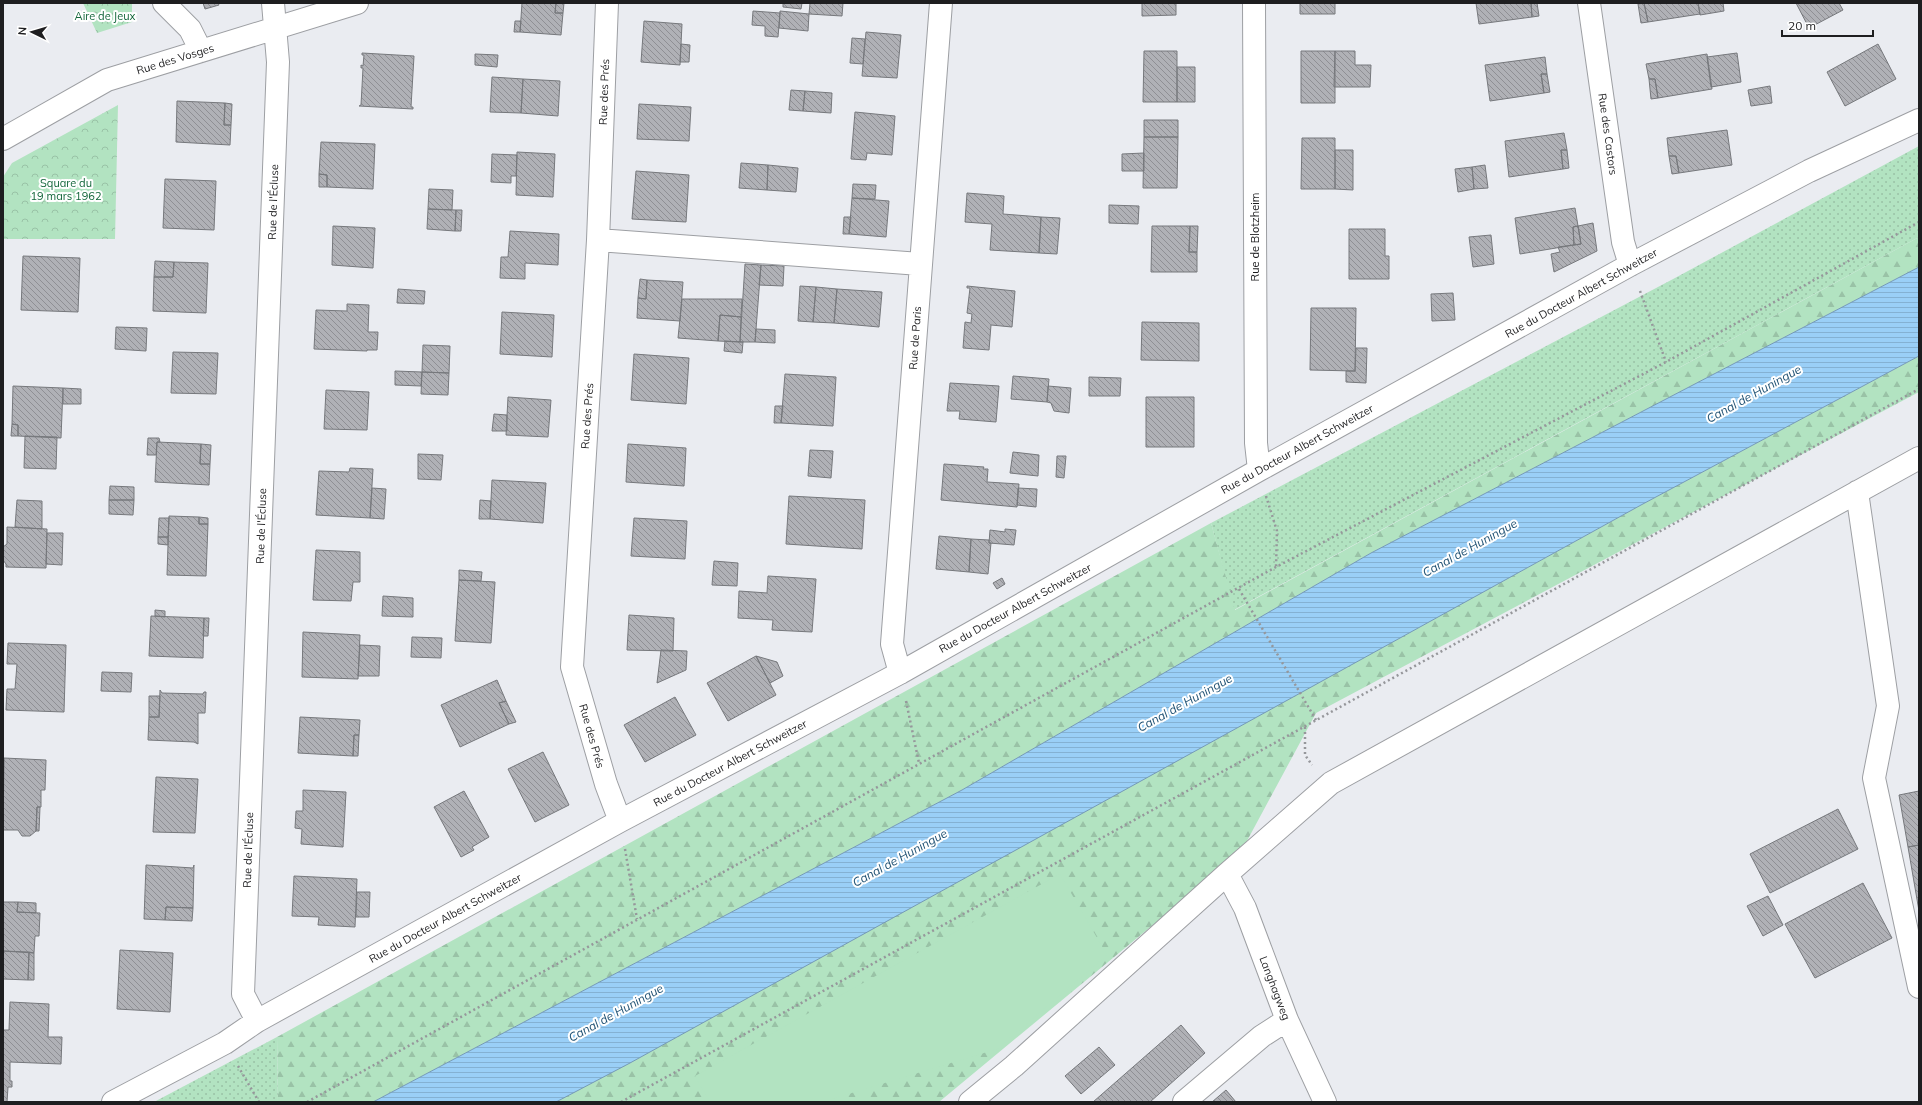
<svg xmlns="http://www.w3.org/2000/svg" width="1922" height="1105" viewBox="0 0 1922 1105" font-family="Mulish,sans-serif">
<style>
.grass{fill:url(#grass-dots)}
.forest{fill:url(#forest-firs)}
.park{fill:url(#park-crowns)}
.pitch{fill:#b2e3c1}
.water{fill:url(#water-rules);stroke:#759ab6}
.building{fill:url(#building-back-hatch);stroke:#76787c}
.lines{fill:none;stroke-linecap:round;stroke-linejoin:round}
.minor-casing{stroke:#9d9fa3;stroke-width:24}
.path{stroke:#96979b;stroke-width:2.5;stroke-dasharray:2 3;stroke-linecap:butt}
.minor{stroke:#fff;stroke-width:22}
.labels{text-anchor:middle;stroke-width:4;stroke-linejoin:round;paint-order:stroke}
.park-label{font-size:11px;fill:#13663a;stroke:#fff}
.street-label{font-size:11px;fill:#1e1e20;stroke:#fff}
.water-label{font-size:12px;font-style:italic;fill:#205274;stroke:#fff}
</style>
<defs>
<pattern id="grass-dots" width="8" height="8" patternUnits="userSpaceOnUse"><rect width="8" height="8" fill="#b2e3c1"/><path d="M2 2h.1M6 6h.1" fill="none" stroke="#99c2a6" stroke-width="1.8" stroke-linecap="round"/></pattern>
<pattern id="forest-firs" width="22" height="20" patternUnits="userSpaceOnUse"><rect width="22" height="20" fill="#b2e3c1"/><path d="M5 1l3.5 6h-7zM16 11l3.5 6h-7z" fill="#99c2a6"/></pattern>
<pattern id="park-crowns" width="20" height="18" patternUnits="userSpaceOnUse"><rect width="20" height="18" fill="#b2e3c1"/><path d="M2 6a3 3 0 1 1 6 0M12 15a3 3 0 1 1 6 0" fill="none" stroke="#99c2a6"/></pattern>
<pattern id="water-rules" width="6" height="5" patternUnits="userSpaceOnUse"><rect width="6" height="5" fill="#9acff7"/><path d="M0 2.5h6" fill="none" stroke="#84b1d3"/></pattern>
<pattern id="building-back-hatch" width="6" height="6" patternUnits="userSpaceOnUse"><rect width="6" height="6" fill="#b0b1b6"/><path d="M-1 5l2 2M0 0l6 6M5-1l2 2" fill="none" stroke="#8f8f94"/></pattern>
</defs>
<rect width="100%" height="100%" fill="#eaecf1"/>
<!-- grass -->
<path class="grass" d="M1919 146V237L1234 610 1211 523 1675 278Z
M277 1037 278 1102H154Z"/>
<!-- forest -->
<path class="forest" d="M1919 237V267L1371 553 962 790 373 1102H278L277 1037 1211 523 1235 610Z
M1919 356V392L1316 713 1241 852 939 1102H556L1641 505Z"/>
<!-- park -->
<path class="park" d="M83 3H132V22L97 33Z
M118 105 115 239H3V177L12 163Z"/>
<!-- pitch -->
<path class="pitch" d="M1060 874 1107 955 997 1049 822 1102H710L695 1076Z"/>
<!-- water -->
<path class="water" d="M1919 267V356L1641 505 630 1063 556 1102H373L962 790 1371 553Z"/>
<!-- building -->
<path class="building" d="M203 3H218L219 5 205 9Z
M522 3H556L555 13H563L561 35 520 32Z
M556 3H564L563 13H555Z
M783 3H802L801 9 783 7Z
M810 3H843L842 16 809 14Z
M1142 3H1176V15L1142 16Z
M1300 3H1335V14H1300Z
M1476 3H1531L1532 17 1479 24Z
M1531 3H1537L1539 16 1532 17Z
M1644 3 1648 22 1641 23 1638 4Z
M1644 3H1698L1700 14 1648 22Z
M1698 3H1723L1724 11 1700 15Z
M1796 3H1839L1843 10 1809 28Z
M753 11 780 13 778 37 765 36V26L752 25Z
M780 11 809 14 808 31 779 28Z
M515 21H521L520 32H514Z
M644 21 682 24 680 65 641 62Z
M866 32 901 35 897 78 862 76Z
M852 38 865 39 863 64 850 63Z
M681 44 690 45 689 62H680Z
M1878 44 1896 79 1845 106 1827 72Z
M1144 51H1177V102H1143Z
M1301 51H1335V103H1301Z
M1335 51H1355V65H1371L1370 87H1334Z
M362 53 414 56 411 107H413V109L359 106 361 105 363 68H361V65L363 66 364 55H362Z
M1737 53 1741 82 1711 87 1707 57Z
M475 54 498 55 497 67 475 65Z
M1707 54 1712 89 1658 98 1655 79H1649L1646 64Z
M1545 57 1547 74H1541L1544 93 1490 101 1485 65Z
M1177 67H1195V102H1177Z
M1541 74H1547L1550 92 1544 93Z
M492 77 523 79 521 113 490 112Z
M523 79 560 81 558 116 521 113Z
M1649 79H1655L1658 98 1651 99Z
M1770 86 1772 103 1751 106 1748 90Z
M791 90 805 91 803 111 789 110Z
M805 91 832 93 831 113 803 111Z
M177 101 225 103 224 125H231L230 145 176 142Z
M225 103 232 104 231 125H224Z
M639 104 691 107 689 141 637 139Z
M855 112 895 116 892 155 867 153 866 160 851 159Z
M1144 120H1178V137H1144Z
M1727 130 1732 165 1679 173 1676 156H1669L1667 138Z
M1564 133 1567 150H1561L1563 169 1509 177 1505 141Z
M1144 137H1178L1177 188H1143Z
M1302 138H1335V189H1301Z
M321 142 375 144 373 189 327 187V175L319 174Z
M1335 150H1353V190L1335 189Z
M1561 150H1567L1569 168 1563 169Z
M517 152 555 154 553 197 516 195Z
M1144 153V171H1122V154Z
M492 154 517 155 516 176H511V183L491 182Z
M1669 156H1676L1679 173 1672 174Z
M741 163 768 165 767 190 739 188Z
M768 165 798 168 796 192 767 190Z
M1485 165 1488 188 1474 189 1472 167Z
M1472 167 1474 189 1458 192 1455 169Z
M636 171 689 175 686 222 632 219Z
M319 174 327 175V187H319Z
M165 179 216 181 214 230 163 228Z
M853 184 876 185 875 199 852 198Z
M429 189 453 190 452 210 428 209Z
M967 193 1004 196 1003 214 1041 217 1039 253 990 250 992 224 965 222Z
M852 198 889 201 886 237 849 234Z
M1109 205 1139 206 1138 224 1109 223Z
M1575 208 1578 226 1573 227 1574 245 1520 254 1515 218Z
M428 209 456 210 455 231 427 229Z
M456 210H462L461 231H455Z
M844 217H851L849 234H843Z
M1041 217 1060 218 1057 254 1039 253Z
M1593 223 1597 251 1554 272 1551 254 1560 252 1558 247 1581 244 1578 226Z
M333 226 375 228 373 268 332 265Z
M1152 226H1190L1189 252H1197V272H1151Z
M1190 226H1198L1197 252H1189Z
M1578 226 1581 244 1574 245 1573 227Z
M1349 229H1385V256H1389V279H1349Z
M510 231 559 234 558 265 525 263V279L500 278 501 257H508Z
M1491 235 1494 264 1473 267 1469 237Z
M23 256 80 258 78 312 21 310Z
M155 261 174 262 173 277H154Z
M174 262 208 263 206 313 153 311 154 277H173Z
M745 264 761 265 755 342H740Z
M761 265 784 266 783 286 759 285Z
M640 279 647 280 646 299 638 298Z
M647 280 683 282 680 321 637 318 638 298 646 299Z
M800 286 816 287 813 322 798 321Z
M967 286 1015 291 1012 327 991 325 989 350 963 348 965 322 971 323 972 314 967 313 970 288H967Z
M816 287 837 289 834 323 813 322Z
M398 289 425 291 424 304 397 303Z
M837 289 882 292 879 327 834 323Z
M1453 293 1455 320 1432 321 1431 294Z
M682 299H742L741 317 720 315 718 341 678 338Z
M347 304 369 305 368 332H378L377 350H367V351L314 349 316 310 347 311Z
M1311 308H1356L1355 371 1310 370Z
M502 312 554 315 552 357 500 354Z
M720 315 741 317 740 342 718 341Z
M1142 322 1199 323V361L1141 360Z
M116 327 147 328 146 351 115 349Z
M756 329 775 330V343L755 342Z
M725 341 743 342 742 353 724 351Z
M423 345 450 346 449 373 422 372Z
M1356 348H1367L1366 383 1346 382V371H1355Z
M173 352 218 353 216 394 171 393Z
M634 354 689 358 686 404 631 400Z
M395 371 422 372 421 386 395 385Z
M422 372 449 373 448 395 421 394Z
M785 374 836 377 833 426 781 423Z
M1013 376 1049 379 1047 402 1011 399Z
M1089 377 1121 378 1120 396H1089Z
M950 383 999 386 996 422 959 419 960 411H947Z
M13 386 63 388 61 438 18 436V425L12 424Z
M1048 386 1071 388 1069 413 1054 411 1051 403 1047 402Z
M63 388 81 389V404H63Z
M326 390 369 392 367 430 324 429Z
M508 397 551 400 548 437 506 435Z
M1146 397H1194V447H1146Z
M775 406H783L781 423H774Z
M494 414 507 415V431H492Z
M12 424 18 425V436H11Z
M25 436 57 437 56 469 24 468Z
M148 438H159L160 442H157L156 455H147Z
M157 442 201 444 200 464H210L209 485 155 482Z
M201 444 211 445 210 464H200Z
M628 444 686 448 684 486 626 482Z
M810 450 833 451 831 478 808 476Z
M1013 452 1039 455 1038 476 1010 473Z
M418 454 443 455 441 480 418 479Z
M1057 456H1066L1064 478 1056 477Z
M944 464 984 467 983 469H988L987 482 1019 484 1017 507 941 500Z
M350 468 373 469 370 518 316 515 319 471 349 472Z
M492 480 546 483 543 523 490 519Z
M110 486 134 487V500H109Z
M372 488 386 489 384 519 370 518Z
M1018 488 1037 489 1036 507 1017 505Z
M789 496 865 500 862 549 786 544Z
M17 500 42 501V529L15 527Z
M109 500H134L133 515 109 514Z
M480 500 491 501 490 519H479Z
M169 516 199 517V524H208L206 576 167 575Z
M199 517 208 518V524H199Z
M159 518H169L168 537H158Z
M634 518 687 521 685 559 631 556Z
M7 527 47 529 46 568 6 567V564L3 560V547L7 544Z
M1005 529 1016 530 1014 545 989 543 990 530 1005 532Z
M47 533H63L62 565 46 564Z
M939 536 971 539 969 572 936 569Z
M158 537H168V545L158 544Z
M971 539 989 540V543H991L988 574 969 572Z
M316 550 360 552V582H353L351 601 313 600Z
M714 561 738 563 737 586 712 585Z
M459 570 482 572 481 581 459 580Z
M768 576 816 579 812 632 772 630 773 620 738 618 739 591 767 593Z
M1002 578 1005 584 997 589 993 583Z
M459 580 495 582 491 643 455 641Z
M383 596 413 598V617L382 616Z
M155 610 165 611V617L155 616Z
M629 615 674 618 673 651 627 650Z
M151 616 204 618 203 658 149 656Z
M204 618H209L208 636H203Z
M303 632 360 635 358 679 302 677Z
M412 637 442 638 441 658 411 657Z
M8 643 66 645 64 712 6 710 7 689H15L17 664H7Z
M360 645 380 646 379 676H358Z
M661 650 687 651 686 670 657 683Z
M756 656 777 662 783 676 770 683Z
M756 656 776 695 728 721 707 683Z
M102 672 132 673 131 692 101 691Z
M497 680 506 701 499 703 509 724 460 747 441 705Z
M160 690 162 693 203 694 204 692H206L205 713H198V744L194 742 148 740 149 717H159Z
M149 696H160L159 717H149Z
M675 697 696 735 645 762 624 725Z
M506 701 516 722 509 724 499 703Z
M300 717 360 720 359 735H354L353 756 298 753Z
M354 735H359L358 756H353Z
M543 752 569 805 535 822 508 769Z
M4 758 46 760 45 790H41V807H37L36 831 30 836H22L18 830H3Z
M156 777 198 779 195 833 153 832Z
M303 790 346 792 343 847 301 844 302 829 295 828 296 811H303Z
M464 791 489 837 472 847 474 850 461 857 434 807Z
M1919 791V845L1908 847 1899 795Z
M37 807H40L39 831H36Z
M1838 809 1858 849 1770 893 1750 854Z
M1919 845V911L1908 847Z
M146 865 193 868 194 865 193 908 166 907 165 920 144 919Z
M294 876 357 879 355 927 318 925 319 917 292 916Z
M1863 883 1892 938 1815 978 1785 924Z
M357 892H370L369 917H356Z
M1768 896 1783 925 1763 936 1747 906Z
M3 902H18L17 912 40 913 39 936H35L34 953 3 951Z
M18 902 36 903V913L17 912Z
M166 907 193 908 192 921 165 920Z
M120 950 173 953 170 1012 117 1009Z
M3 951 29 952 28 980 3 979Z
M29 952 34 953V980H28Z
M10 1002 49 1004 48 1037H62L61 1064 10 1062V1081H12V1087H8L7 1102H3V1030H9Z
M1181 1025 1205 1053 1150 1102H1093Z
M1099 1047 1115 1065 1081 1094 1065 1076Z
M1226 1090 1236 1102H1212Z"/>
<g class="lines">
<defs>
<path id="minor" d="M164 3 190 29 201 51
M607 3 598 240 572 667 606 784 620 821
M1254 3 1256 443 1259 470
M1589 3 1623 242 1630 265
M3 139 107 80 357 3
M598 240 920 264
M1857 492 1888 706 1874 778 1919 987
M900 673 892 644 941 3
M1227 874 1245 908 1287 1020 1325 1102
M257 1021 243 994 278 62 273 3
M113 1102 225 1043 257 1021 620 821 900 673 1259 470 1630 265 1809 171 1919 120
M970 1102 1014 1066 1227 874 1331 783 1919 458
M1184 1102 1262 1036 1287 1020"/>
</defs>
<!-- minor casing -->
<use href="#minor" class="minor-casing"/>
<!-- path -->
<path class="path" d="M1640 291 1666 362
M1266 496 1277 531 1276 567
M1239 589 1316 720
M906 701 919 763
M1305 727V755L1312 765
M625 849 637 919
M238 1066 259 1102
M307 1102 1276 567 1666 362 1919 222
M621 1102 1919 389"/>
<!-- minor -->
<use href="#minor" class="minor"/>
</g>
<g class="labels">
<!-- park labels -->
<g class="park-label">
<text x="105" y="20">Aire de Jeux</text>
<text x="66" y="187">Square du<tspan x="66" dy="13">19 mars 1962</tspan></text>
</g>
<!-- street labels -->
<g class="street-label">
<text transform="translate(175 59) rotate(-17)" y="4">Rue des Vosges</text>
<text transform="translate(604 92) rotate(-88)" y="4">Rue des Prés</text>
<text transform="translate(1608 134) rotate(82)" y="4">Rue des Castors</text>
<text transform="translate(273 202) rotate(-88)" y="4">Rue de l'Écluse</text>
<text transform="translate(1255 237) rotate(-90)" y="4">Rue de Blotzheim</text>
<text transform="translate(1581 293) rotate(-29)" y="4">Rue du Docteur Albert Schweitzer</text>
<text transform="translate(915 338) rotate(-86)" y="4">Rue de Paris</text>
<text transform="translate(587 416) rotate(-86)" y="4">Rue des Prés</text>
<text transform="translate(1297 449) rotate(-29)" y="4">Rue du Docteur Albert Schweitzer</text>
<text transform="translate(261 526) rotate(-88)" y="4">Rue de l'Écluse</text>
<text transform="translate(1015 608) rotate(-29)" y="4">Rue du Docteur Albert Schweitzer</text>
<text transform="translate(592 736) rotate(74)" y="4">Rue des Prés</text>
<text transform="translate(730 763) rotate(-28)" y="4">Rue du Docteur Albert Schweitzer</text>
<text transform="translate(248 850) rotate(-88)" y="4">Rue de l'Écluse</text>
<text transform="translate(445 918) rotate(-29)" y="4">Rue du Docteur Albert Schweitzer</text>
<text transform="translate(1275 988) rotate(69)" y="4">Langhagweg</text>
</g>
<!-- water labels -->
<g class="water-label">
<text transform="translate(1754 394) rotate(-29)" y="4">Canal de Huningue</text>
<text transform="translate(1470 548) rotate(-29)" y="4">Canal de Huningue</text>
<text transform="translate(1185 703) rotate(-29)" y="4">Canal de Huningue</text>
<text transform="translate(900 858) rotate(-29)" y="4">Canal de Huningue</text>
<text transform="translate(616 1013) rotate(-29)" y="4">Canal de Huningue</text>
</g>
</g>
<!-- border -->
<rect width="1922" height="1105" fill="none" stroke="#1e1e20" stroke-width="8"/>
<!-- north arrow -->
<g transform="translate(32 32) rotate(275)" stroke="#ffffff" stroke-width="3" paint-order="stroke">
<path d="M0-3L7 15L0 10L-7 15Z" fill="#1e1e20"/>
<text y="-6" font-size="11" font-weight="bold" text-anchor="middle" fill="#1e1e20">N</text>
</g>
<!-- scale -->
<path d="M1782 30v6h91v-6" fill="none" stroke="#1e1e20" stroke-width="2"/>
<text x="1788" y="30" font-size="12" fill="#1e1e20" stroke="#ffffff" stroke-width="3" paint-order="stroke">20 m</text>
</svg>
